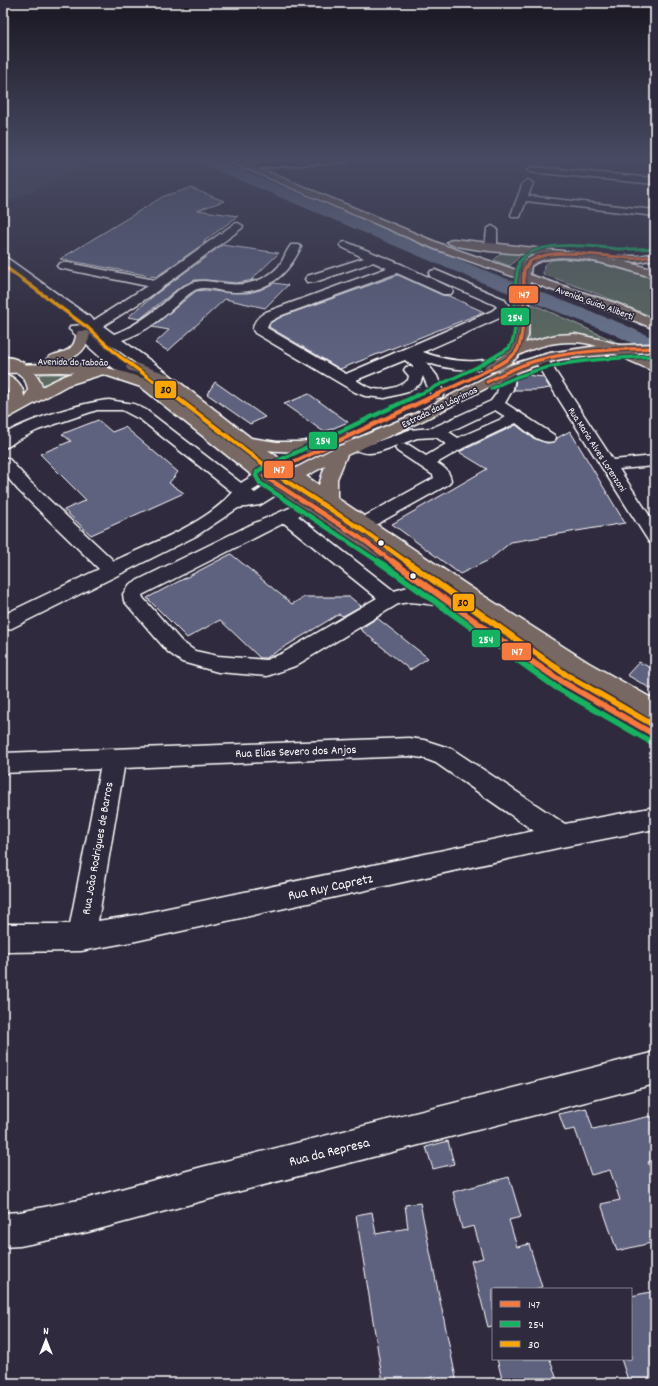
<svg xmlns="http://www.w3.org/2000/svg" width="658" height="1386" viewBox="0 0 658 1386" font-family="Dekko,sans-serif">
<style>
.built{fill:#3d3b51}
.green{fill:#5b6a61;stroke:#adb4b0}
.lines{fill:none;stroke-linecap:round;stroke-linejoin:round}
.river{fill:#69748d;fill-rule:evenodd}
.building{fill:#5f627f;stroke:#fff}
.minor-casing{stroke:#fff;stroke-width:3}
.major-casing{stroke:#fff;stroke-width:3}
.highway-casing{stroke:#fff;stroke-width:3}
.minor{fill:#2f2a3d;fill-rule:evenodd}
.major{fill:#776864;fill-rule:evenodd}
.highway{fill:#776864;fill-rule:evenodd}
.bus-1-far3-casing{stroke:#2f2a3d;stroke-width:4.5}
.bus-1-far2-casing{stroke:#2f2a3d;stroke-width:5.5}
.bus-1-far1-casing{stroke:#2f2a3d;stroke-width:7}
.bus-1-casing{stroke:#2f2a3d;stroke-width:9}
.bus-2-far3-casing{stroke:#2f2a3d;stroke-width:4.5}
.bus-2-far2-casing{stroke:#2f2a3d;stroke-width:5.5}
.bus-2-far1-casing{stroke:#2f2a3d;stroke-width:7}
.bus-2-casing{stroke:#2f2a3d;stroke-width:9}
.bus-3-far2-casing{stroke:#2f2a3d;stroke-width:5.5}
.bus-3-far1-casing{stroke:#2f2a3d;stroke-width:7}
.bus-3-casing{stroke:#2f2a3d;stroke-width:9}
.bus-1-far3{stroke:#f6793e;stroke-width:3}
.bus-1-far2{stroke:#f6793e;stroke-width:3.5}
.bus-1-far1{stroke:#f6793e;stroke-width:4.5}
.bus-1{stroke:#f6793e;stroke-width:6}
.bus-2-far3{stroke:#13b361;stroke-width:3}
.bus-2-far2{stroke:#13b361;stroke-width:3.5}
.bus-2-far1{stroke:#13b361;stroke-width:4.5}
.bus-2{stroke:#13b361;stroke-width:6}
.bus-3-far2{stroke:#ffa500;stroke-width:3.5}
.bus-3-far1{stroke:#ffa500;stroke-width:4.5}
.bus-3{stroke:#ffa500;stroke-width:6}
.bus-dot{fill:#fff;stroke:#2f2a3d;stroke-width:1.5}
.labels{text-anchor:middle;stroke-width:3.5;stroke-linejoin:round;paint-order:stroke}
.far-street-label{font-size:10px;fill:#fff;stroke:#2f2a3d}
.street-label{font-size:12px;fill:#fff;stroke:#2f2a3d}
.near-street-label{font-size:14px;fill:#fff;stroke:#2f2a3d}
.line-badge{stroke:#2f2a3d;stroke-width:1.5}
.badge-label{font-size:11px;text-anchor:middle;font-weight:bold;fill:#fff}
.pale-badge-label{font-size:11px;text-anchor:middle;font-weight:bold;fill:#111}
</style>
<rect width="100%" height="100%" fill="#2f2a3d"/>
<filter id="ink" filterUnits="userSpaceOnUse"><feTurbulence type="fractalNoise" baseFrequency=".025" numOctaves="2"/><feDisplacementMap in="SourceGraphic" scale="8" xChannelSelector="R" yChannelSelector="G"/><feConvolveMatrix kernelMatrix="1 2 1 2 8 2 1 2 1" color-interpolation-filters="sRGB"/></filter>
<g filter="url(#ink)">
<!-- built -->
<path class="built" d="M3 159H103L3 204Z"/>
<!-- green -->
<path class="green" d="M502 252 522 254 510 266 494 260Z
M566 259 603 263 655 278V318L598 294 543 274 544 265 552 260Z
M528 302 623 345H617L605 341 530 342Z
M43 374H64L67 375 42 390 38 377 39 375Z"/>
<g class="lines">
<!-- river -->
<path class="river" d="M195 159H215L487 271 623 324 655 339V353L648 351 609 332 473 279 197 162Z"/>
</g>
<!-- building -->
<path class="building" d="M191 188 224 201 198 210 238 216 203 242H206L156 277 60 259 164 196Z
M222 245 279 253 251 280H254L236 283 207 280H195L180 287 140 319 128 317 157 293Z
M398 275 442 295 449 296 484 312 340 369 269 327 270 323 283 316Z
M274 283 288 285 265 308 225 299 168 351 155 343 169 330 152 327 196 291 205 290 222 292 248 293 260 290Z
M526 375 543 377 550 388 537 390H514L516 379Z
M215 382 265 417 250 424 207 394Z
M309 394 348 422 324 432 284 404Z
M98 420 112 432 125 427 178 472 169 483 184 493 91 535 64 510 86 500 40 454 71 441 62 434Z
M516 425 533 438 547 443 554 442 557 438 570 431 625 523 511 542 489 560 460 574 392 524 487 469 459 452Z
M231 554 292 604 304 597H350L361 606 343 616 339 614 266 658H260L220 620 187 638 147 598Z
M377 618 428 658 410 670 360 629Z
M639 662 655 670V691L627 675Z
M586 1108 593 1129 651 1116 655 1127V1160L648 1162 655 1179V1242L617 1251 601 1204 620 1200 610 1170 591 1175 575 1129 565 1131 559 1114Z
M448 1141 454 1164 433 1169 426 1147Z
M509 1177 521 1217 509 1220 517 1247 529 1244 542 1287 534 1289H493V1326L488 1327 471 1261 483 1258 474 1226 462 1229 453 1192Z
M420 1203 457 1383H439L437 1376 409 1383H383L356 1215 372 1212 376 1234 408 1228 405 1205Z
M655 1291V1383H629L621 1359H631V1296Z
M497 1359H550L558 1383H503Z"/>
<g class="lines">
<defs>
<path id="minor" d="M300 159H350L346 162 244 169 239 166 244 163Z
M533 167 655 178V184L530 172 528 170 530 168Z
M528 180 533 183 528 196 655 210V216L526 201 520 217H512L511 215 523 183Z
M238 223 243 226 242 228 149 297 103 326 114 334C132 328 148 316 163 304 171 297 178 289 187 285 198 279 208 281 220 283 241 287 264 283 279 266 284 259 286 251 291 245H299L301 247C285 281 260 296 222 291 213 289 204 286 195 290 186 295 179 303 171 310 157 323 141 334 122 340L170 375 172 378 170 381 165 382 160 381 92 331 88 332 119 359 151 381 153 384 151 387 146 388 141 387 109 365 69 329 71 326 83 325 3 265V257L7 258 94 320 147 286 59 268 57 266 59 264 63 262 155 280 234 224Z
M492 226 497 229V248L495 250H487L485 248 487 229Z
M346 242 403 265 451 288 453 291 451 294H443L397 273 282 315 269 322 267 328 346 374 492 311 497 307 495 305 431 277 429 274 431 271 435 270 504 299 510 308 502 317 423 352C441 359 458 362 476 361 486 360 496 358 505 360L507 363 505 366C480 372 451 371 426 362L437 376 444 394 442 397 437 398 432 397 423 376 420 384 408 392 385 398 365 396 355 392 255 333 253 330C253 321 259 316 266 312L387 268 373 262 315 282H307L305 279 307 276 364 258 342 247 340 245 342 243ZM405 360 414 367H406L404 370 409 376 408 380C400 388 382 392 371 388 366 387 361 383 356 380Z
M541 356 546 357 613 460 655 456V466L619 469 655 524V544L649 542 534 360 536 357Z
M509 367 514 368 516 371 513 389 505 403 554 435 556 438 554 441C540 445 527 431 516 423L463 448 437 463C445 468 449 471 451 480L449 484 377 524 371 526 365 524 362 520 365 516 434 478 433 475 397 451 395 448 397 445C383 451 361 460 350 444L352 441 358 439 371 444 409 430 432 428 491 401 497 393 502 371 504 368ZM495 410 506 417 458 438 449 432ZM436 437 446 444 426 456 409 445 401 444 417 438Z
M109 400 134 404 146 410 241 483C251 477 259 470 270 472L272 476 270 480 252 491 255 493C264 487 272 480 284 482L287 486 284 490 260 505 238 508 196 536 10 629 3 631V615L99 569 18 490 3 472V457L9 459 30 482 114 561C148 545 210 522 232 492L141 420 122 410H97L79 416 38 430 16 441 9 446 3 448V435C24 421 83 402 109 400Z
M308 500 314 501 317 505 314 509 298 516 394 591 408 587 450 594 453 599 450 604C432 609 418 598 398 604L295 666 267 676 218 672 182 662 168 652 124 601 123 594 130 584 248 526ZM284 523 377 598 281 654 266 660 218 656 195 651 182 642 143 598 142 595 144 594Z
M409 738 424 740 452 749 565 824 655 807V829L562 847 136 941 81 951 3 952V924H70L100 769 3 773V753ZM409 756 423 758 436 763 534 831 136 915 98 921 124 768Z
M655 1052V1084L202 1201 88 1232 20 1246 3 1247V1213L20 1212 88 1198 202 1167Z"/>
<path id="major" d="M224 159H237L443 245 519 271 521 263 534 255C521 254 453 249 447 242L453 239 580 253 617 260 616 258 618 256H640L655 253V259L640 262H626L655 270V278C622 269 560 245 531 266L530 275 618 304 655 320V329L608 310 530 282 528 336 525 343 556 335 575 334 603 340 619 345 655 344V352L635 353 655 363V372L615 354 562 359 537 365 520 371 422 421 347 455 337 479V498L476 591 589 663 655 700V719L647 716 573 675 402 559 526 648 569 675 655 724V744L647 742 553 687 512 658 353 541 258 480 141 387 102 374 60 372 3 373V365L52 364 48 363 46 360C51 352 66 355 72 346 76 342 75 336 78 331H88L90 334C86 354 73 359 54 364 92 363 116 368 151 381L279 478 283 476 240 445 160 381 128 370 126 367 128 364 133 363 138 364 170 375 251 438 277 442H299L320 439 345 433 351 435 353 438 351 441C323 449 297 454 268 450L294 469 336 447 342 445 412 415 510 365 549 353 597 346C573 338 543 343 521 354 518 355 516 359 514 360 507 367 496 373 486 371L484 368 486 365C502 357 508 354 514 336L518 278 435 249ZM325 466 319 485 306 476ZM294 483 357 527 290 485Z"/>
<path id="highway" d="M3 357C19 356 39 371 42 387 57 379 90 363 107 367L109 370 107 373 68 385 8 418 3 420V409C10 402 11 391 3 384V374C14 376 24 385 24 397L28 391C27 376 16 371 3 365Z"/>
</defs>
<!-- minor casing -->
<use href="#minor" class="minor-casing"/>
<!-- major casing -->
<use href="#major" class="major-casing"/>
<!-- highway casing -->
<use href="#highway" class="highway-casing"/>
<!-- minor -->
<use href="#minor" class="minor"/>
<!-- major -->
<use href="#major" class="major"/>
<!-- highway -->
<use href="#highway" class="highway"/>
<defs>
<path id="bus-1-far3" d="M528 263C549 245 604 257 630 258 639 259 647 257 655 256"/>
<path id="bus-1-far2" d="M487 382C502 374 518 366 535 361 574 350 615 350 655 348
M436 395C453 386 506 365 516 352 526 338 523 288 524 270L529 262"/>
<path id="bus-1-far1" d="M393 562 359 537 264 476 438 394"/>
<path id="bus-1" d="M392 561 519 653 561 681 655 735"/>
<path id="bus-2-far3" d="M519 263C534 237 594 247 620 249 632 249 643 249 654 248"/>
<path id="bus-2-far2" d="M491 389C544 360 596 359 655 356
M418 395 477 367 509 348 513 340 515 329V286L519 262"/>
<path id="bus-2-far1" d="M379 562 260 483 256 476 257 472 261 469 420 394"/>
<path id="bus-2" d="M378 561 557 688 651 742"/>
<path id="bus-3-far2" d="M8 269 88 328 119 356 173 395"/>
<path id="bus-3-far1" d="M172 394 283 479 364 531 407 562"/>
<path id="bus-3" d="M406 561 565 674 655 726"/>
</defs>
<!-- bus-1-far3 casing -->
<use href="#bus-1-far3" class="bus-1-far3-casing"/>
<!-- bus-1-far2 casing -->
<use href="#bus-1-far2" class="bus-1-far2-casing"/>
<!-- bus-1-far1 casing -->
<use href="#bus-1-far1" class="bus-1-far1-casing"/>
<!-- bus-1 casing -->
<use href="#bus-1" class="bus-1-casing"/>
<!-- bus-2-far3 casing -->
<use href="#bus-2-far3" class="bus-2-far3-casing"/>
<!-- bus-2-far2 casing -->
<use href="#bus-2-far2" class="bus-2-far2-casing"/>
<!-- bus-2-far1 casing -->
<use href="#bus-2-far1" class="bus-2-far1-casing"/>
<!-- bus-2 casing -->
<use href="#bus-2" class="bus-2-casing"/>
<!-- bus-3-far2 casing -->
<use href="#bus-3-far2" class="bus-3-far2-casing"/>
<!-- bus-3-far1 casing -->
<use href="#bus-3-far1" class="bus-3-far1-casing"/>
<!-- bus-3 casing -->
<use href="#bus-3" class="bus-3-casing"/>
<!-- bus-1-far3 -->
<use href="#bus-1-far3" class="bus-1-far3"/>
<!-- bus-1-far2 -->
<use href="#bus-1-far2" class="bus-1-far2"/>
<!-- bus-1-far1 -->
<use href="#bus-1-far1" class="bus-1-far1"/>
<!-- bus-1 -->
<use href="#bus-1" class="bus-1"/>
<!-- bus-2-far3 -->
<use href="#bus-2-far3" class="bus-2-far3"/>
<!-- bus-2-far2 -->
<use href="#bus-2-far2" class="bus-2-far2"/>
<!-- bus-2-far1 -->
<use href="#bus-2-far1" class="bus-2-far1"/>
<!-- bus-2 -->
<use href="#bus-2" class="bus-2"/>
<!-- bus-3-far2 -->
<use href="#bus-3-far2" class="bus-3-far2"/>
<!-- bus-3-far1 -->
<use href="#bus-3-far1" class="bus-3-far1"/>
<!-- bus-3 -->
<use href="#bus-3" class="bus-3"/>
</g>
</g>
<!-- sky -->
<linearGradient id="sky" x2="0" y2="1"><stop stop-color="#1a1722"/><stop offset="0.45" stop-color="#474a62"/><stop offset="1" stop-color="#474a62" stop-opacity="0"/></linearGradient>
<rect width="658" height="353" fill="url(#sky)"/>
<!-- markers -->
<g class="bus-dot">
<circle cx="381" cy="543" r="3.5"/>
<circle cx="413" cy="576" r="3.5"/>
</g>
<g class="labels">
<!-- far-street labels -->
<g class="far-street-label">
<text transform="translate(595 302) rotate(20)" y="4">Avenida Guido Aliberti</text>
<text transform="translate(73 361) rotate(1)" y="4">Avenida do Taboão</text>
<text transform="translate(439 406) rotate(-26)" y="4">Estrada das Lágrimas</text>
<text transform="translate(598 449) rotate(57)" y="4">Rua Maria Alves Lorenzoni</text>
</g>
<!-- street labels -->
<g class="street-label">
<text transform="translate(296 751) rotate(-2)" y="4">Rua Elias Severo dos Anjos</text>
<text transform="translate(97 848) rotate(-80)" y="4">Rua João Rodrigues de Barros</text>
</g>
<!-- near-street labels -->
<g class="near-street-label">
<text transform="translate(330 886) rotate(-12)" y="5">Rua Ruy Capretz</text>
<text transform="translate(329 1151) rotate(-14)" y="5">Rua da Represa</text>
</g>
</g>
<g class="line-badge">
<rect x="508" y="285" width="31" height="19" rx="4" fill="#f6793e"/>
<rect x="500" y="307" width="30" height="19" rx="4" fill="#13b361"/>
<rect x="154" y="380" width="23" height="19" rx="4" fill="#ffa500"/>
<rect x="308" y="431" width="30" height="19" rx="4" fill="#13b361"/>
<rect x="263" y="460" width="31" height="19" rx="4" fill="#f6793e"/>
<rect x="452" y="593" width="23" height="19" rx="4" fill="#ffa500"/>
<rect x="471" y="629" width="30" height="19" rx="4" fill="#13b361"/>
<rect x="501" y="642" width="31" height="19" rx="4" fill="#f6793e"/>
</g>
<g class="badge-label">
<text x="524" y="298">147</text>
<text x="515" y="321">254</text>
<text x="323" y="444">254</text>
<text x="279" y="473">147</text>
<text x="486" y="643">254</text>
<text x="517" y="655">147</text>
</g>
<g class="pale-badge-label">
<text x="166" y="393">30</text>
<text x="463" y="606">30</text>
</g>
<!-- margin -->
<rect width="658" height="1386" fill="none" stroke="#2f2a3d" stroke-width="16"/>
<rect x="8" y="8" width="642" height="1370" fill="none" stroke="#fff" stroke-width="1.5" filter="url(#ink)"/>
<!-- legend -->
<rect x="492" y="1288" width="140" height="72" fill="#2f2a3d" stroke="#827f8b"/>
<rect x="500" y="1301" width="20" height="6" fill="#f6793e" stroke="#827f8b"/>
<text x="528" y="1308" font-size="12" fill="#ffffff">147</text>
<rect x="500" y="1321" width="20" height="6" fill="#13b361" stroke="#827f8b"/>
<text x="528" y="1328" font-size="12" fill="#ffffff">254</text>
<rect x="500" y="1341" width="20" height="6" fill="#ffa500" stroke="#827f8b"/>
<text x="528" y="1348" font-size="12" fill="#ffffff">30</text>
<!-- north arrow -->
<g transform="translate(46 1340)" stroke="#2f2a3d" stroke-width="3" paint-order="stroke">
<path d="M0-3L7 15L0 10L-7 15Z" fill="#ffffff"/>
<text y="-6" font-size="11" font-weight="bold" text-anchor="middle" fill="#ffffff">N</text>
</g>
</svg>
